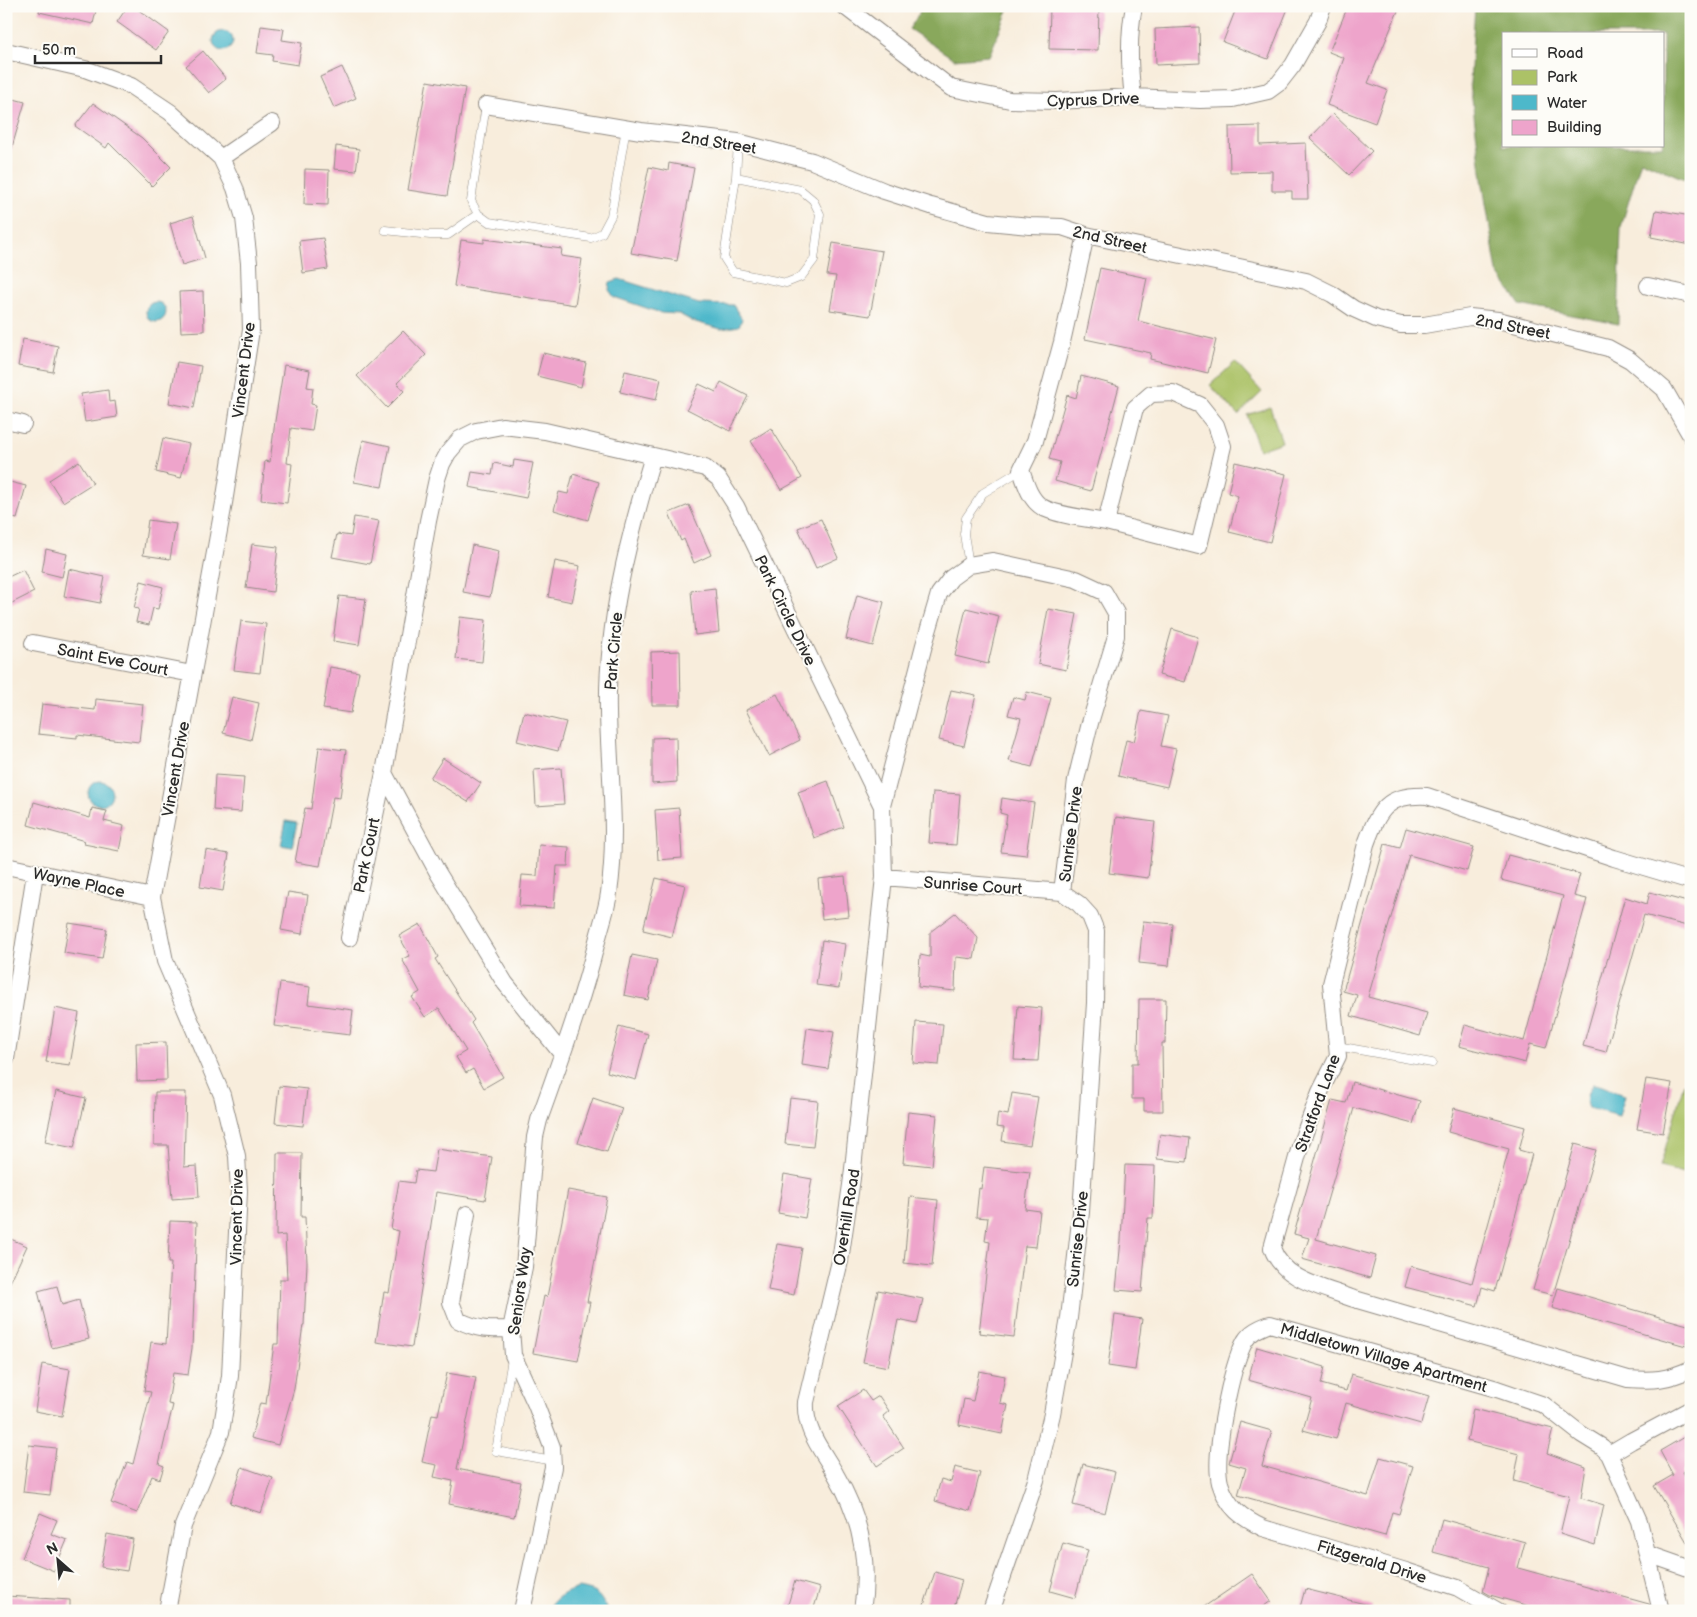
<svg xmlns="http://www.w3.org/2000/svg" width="1697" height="1617" viewBox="0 0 1697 1617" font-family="'Balsamiq Sans',sans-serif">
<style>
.green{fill:#acc267;stroke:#6c7649}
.forest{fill:#89a85c;stroke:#5a6a44;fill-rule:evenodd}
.water{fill:#4db8ca;stroke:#3c727a}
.building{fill:#eea4cb}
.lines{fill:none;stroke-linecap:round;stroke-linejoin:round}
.service-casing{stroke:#928c84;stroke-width:9}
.minor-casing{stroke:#928c84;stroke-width:18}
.service{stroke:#fff;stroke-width:8}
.minor{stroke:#fff;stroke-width:16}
.labels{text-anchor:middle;stroke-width:4;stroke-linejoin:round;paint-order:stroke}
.street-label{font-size:16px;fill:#2b2b2b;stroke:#fdfcf7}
</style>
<rect width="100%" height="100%" fill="#fdfcf7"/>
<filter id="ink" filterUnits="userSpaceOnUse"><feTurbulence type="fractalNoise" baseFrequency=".02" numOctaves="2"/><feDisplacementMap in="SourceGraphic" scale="10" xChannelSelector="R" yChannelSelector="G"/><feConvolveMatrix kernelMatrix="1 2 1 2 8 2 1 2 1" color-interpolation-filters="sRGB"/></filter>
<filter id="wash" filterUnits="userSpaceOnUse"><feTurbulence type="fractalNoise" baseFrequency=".0096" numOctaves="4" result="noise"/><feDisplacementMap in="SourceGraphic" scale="20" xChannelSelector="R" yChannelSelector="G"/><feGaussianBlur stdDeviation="1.12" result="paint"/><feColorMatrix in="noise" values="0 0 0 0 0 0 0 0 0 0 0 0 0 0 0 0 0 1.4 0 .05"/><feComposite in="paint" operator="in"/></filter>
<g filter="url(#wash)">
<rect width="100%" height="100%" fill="#f8eddc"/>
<!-- green -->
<path class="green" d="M1235 362 1262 392 1238 415 1210 385Z
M1270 407 1282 442 1259 450 1247 415Z
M1684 1083 1691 1085V1175L1660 1167Z"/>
<!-- forest -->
<path class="forest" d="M920 6H1010L989 56 954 59 909 29 919 14Z
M1475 6H1691V182L1641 160 1621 227 1618 324 1520 305 1497 272 1482 179 1470 83ZM1503 34H1663V146H1503Z"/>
<!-- water -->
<path class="water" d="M213 41a10 10 0 1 1 20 0a10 10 0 1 1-20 0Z
M619 279 699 304 733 305 742 319 739 326 721 329 692 321 679 314 661 313 614 297 609 290 610 282Z
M146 312a10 10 0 1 1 20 0a10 10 0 1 1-20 0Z
M88 793a12 12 0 1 1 24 0a12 12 0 1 1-24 0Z
M286 821 297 823 292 847 281 845Z
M1593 1084C1606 1085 1613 1093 1625 1095L1619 1116 1588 1108C1584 1101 1588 1090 1593 1084Z
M579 1588C596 1591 601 1595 607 1611H549C551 1598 568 1591 579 1588Z"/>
<g id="blocks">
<!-- building -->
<path class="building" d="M40 6H97L93 24 39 12Z
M128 6H133L169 32 156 50 117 22Z
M1050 6H1099L1098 50 1049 49Z
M1237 6H1289L1268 59 1223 42Z
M1348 6H1400L1368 83 1387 90 1375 123 1327 105 1344 58 1329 52Z
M261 26 284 29 282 40 302 43 298 65 272 61 273 55 257 53Z
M1199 27 1200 63 1156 65 1155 29Z
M203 51 226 79 209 93 186 66Z
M342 67 356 98 334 108 320 77Z
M427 81 465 88 447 196 408 190Z
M6 97 25 102 10 154H6Z
M93 103 142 138 171 167 152 186 109 143 106 148 75 126Z
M1333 114 1372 151 1349 175 1310 138Z
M1260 126V145L1306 143 1308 199H1292V191H1272V171L1230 172 1229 127Z
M336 146 359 149 356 171 334 169Z
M669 163 694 168 677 261 631 253 649 167 668 171Z
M305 169 329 170 328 205 304 204Z
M1656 210 1691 216V245L1651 237Z
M193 216 205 258 182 265 170 223Z
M323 238 328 269 303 273 299 241Z
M484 239 562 249 561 256 582 259 575 305 454 286 461 240 484 243Z
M833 243 882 251 870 316 830 310 836 276 827 275Z
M1100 268 1147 278 1138 321 1216 340 1208 373 1150 359 1151 353 1085 339Z
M203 291 204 331 181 332 179 292Z
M403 331 426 355 397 383 404 391 387 408 357 376Z
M23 339 58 346 53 372 18 366Z
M543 353 586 363 581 387 537 376Z
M177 362 201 366 194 408 169 403Z
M284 365 310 370 307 387 313 388 311 404 316 405 312 431 291 428 287 463 292 464 287 503 261 500 265 461 270 462 275 421Z
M625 371 661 379 656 400 620 392Z
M1081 376 1119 386 1091 491 1055 481 1060 462 1049 459 1067 395 1076 398Z
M721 382 748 396 730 431 687 409 699 384 716 392Z
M108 390 109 402 115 401 117 417 85 422 81 394Z
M771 428 802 478 781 490 751 441Z
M163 438 189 444 181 478 156 472Z
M363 440 390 446 382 487 354 482Z
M514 460 533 463 526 498 469 487 472 472 492 475 494 463 513 467Z
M79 461 93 483 63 502 49 480Z
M1235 462 1286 474 1270 542 1229 532 1238 496 1228 493Z
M573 474 599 482 588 520 554 510 559 492 568 494Z
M6 481 26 486 17 519 6 516Z
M689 505 711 555 694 563 684 539 681 541 669 513Z
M354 517 379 521 370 564 332 557 337 534 351 536Z
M821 519 838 558 816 568 798 528Z
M148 520 176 524 170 559 143 555Z
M252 544 278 547 273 592 246 588Z
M472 545 499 551 490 597 463 592Z
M46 549 67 554 62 577 42 572Z
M555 561 580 566 572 602 548 597Z
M69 569 105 577 100 603 64 596Z
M23 570 34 592 6 606V578Z
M141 581 163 587 158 609 153 608 149 625 136 622 139 609 134 608Z
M715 588 719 632 695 635 691 591Z
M857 595 884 602 873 646 846 639Z
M339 596 366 599 359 645 333 641Z
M966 608 999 616 988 664 955 656Z
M1048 609 1077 614 1066 670 1038 664Z
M460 617 486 620 482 662 456 659Z
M241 621 266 624 260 673 234 670Z
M1172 629 1198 637 1185 682 1159 675Z
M680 651 681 705H652L651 652Z
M330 667 359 672 351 713 323 709Z
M951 690 976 695 964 746 939 740Z
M1027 692 1051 698 1032 767 1009 761 1021 718 1008 715 1013 697 1025 700Z
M777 694 800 740 769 756 746 710Z
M232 697 259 703 251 740 223 733Z
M96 699 143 704 139 742 77 735V738L38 734 42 704 95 710Z
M1141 711 1168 716 1161 746 1176 749 1167 787 1118 776 1126 740 1134 742Z
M524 712 566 722 558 751 517 741Z
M676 737 677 782 652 784V738Z
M319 747 346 750 340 798 333 797 320 866 295 862 305 808 311 809Z
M443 758 481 783 468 802 430 778Z
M561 768 564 804 536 806 534 770Z
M215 775 244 777 241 812 213 810Z
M828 781 844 827 814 838 798 792Z
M933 792 960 794 956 845 929 843Z
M1002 798 1034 803 1026 855 1001 852 1007 815 1000 813Z
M34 802 90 818 92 808 107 811 104 821 124 826 119 851 84 844 85 841 28 825Z
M679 808 682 858 658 860 655 810Z
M1116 817 1155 822 1148 878 1109 873Z
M1406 828 1474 847 1467 871 1409 855 1368 997 1427 1013 1420 1036 1351 1016 1357 995 1343 991 1385 844 1400 848Z
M539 845 569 847 568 866H557L554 908 519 906 522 875 537 876Z
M206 850 229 854 223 891 200 887Z
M1508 855 1580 874 1574 896 1587 899 1546 1048 1530 1044 1525 1063 1459 1046 1465 1025 1524 1041 1563 896 1501 880Z
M845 876 849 916 822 919 818 879Z
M656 878 685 885 672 937 643 930Z
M288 892 308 895 302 934 281 930Z
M1650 892 1691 903V927L1644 915 1606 1052 1583 1046 1625 897 1647 904Z
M955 913 978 938 974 959 956 957 955 991 918 987 920 955 930 957V932Z
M1143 921 1173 924 1169 966 1139 963Z
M69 923 107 929 102 959 64 953Z
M420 924 438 957 435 959 474 1020 471 1023 503 1077 484 1088 473 1069 466 1073 456 1057 466 1051 439 1008 425 1017 412 997 420 992 402 959 410 956 399 936Z
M822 940 845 944 839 988 816 985Z
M632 955 657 960 648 1000 624 995Z
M280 983 310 987 308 1004 353 1010 350 1035 274 1026Z
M1139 999H1166L1165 1043H1162L1163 1111H1144V1099H1132V1063H1138Z
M1018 1006 1042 1008 1038 1061 1014 1060Z
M55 1008 79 1013 70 1065 46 1062Z
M916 1022 943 1024 939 1065 913 1063Z
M619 1026 648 1034 636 1080 607 1072Z
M807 1028 834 1032 828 1069 802 1065Z
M166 1042 167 1080 137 1081 136 1043Z
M1646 1079 1672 1083 1663 1133 1637 1129Z
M1352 1082 1420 1101 1413 1124 1354 1108 1316 1239 1376 1256 1370 1278 1302 1259 1309 1238 1294 1234 1332 1100 1346 1103Z
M279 1086 307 1089 303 1126 275 1123Z
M56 1091 86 1098 74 1148 45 1142Z
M155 1092H186L184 1167 197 1166 199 1197 172 1199 168 1145H154Z
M1012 1093 1038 1097 1030 1145 1002 1141 1004 1128 996 1127 998 1113 1008 1115Z
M593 1098 622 1108 607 1152 578 1143Z
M790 1098 818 1101 813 1147 785 1144Z
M1454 1108 1525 1127 1519 1150 1532 1154 1495 1291 1482 1287 1477 1306 1405 1287 1411 1266 1472 1283 1509 1149 1448 1132Z
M908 1112 937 1115 932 1166 903 1163Z
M1160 1134 1190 1138 1187 1162 1157 1159Z
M1575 1144 1596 1150 1553 1295 1533 1290Z
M437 1149 492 1157 485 1200 436 1192 412 1347 376 1342 384 1292 389 1293 399 1231 391 1229 399 1181 414 1183 416 1170 433 1172Z
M277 1153H302L301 1217H305L307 1263 304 1325H303L294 1389 278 1445 251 1438 260 1403 266 1404 274 1344H278L280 1279H287L285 1235 276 1236Z
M1125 1165 1155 1166 1153 1218H1148L1142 1292 1116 1290 1121 1240Z
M984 1167 1030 1172 1025 1209 1040 1211 1036 1247 1025 1246 1014 1337 979 1333 990 1242 985 1241 988 1218 976 1217 979 1188 981 1189Z
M784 1174 812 1179 805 1218 778 1213Z
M568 1190 607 1197 587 1302H590L578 1361 533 1353 544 1296 547 1297Z
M910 1197 938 1200 932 1266 904 1263Z
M170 1221 197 1222 192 1348 188 1375 173 1373 168 1404 173 1405 159 1464 164 1466 160 1479 152 1476 137 1513 111 1503 127 1462 133 1464 151 1392 144 1391 151 1342 166 1344 171 1263H168Z
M6 1237 27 1246 6 1291Z
M777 1244 802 1248 794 1295 768 1290Z
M57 1286 62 1305 79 1300 89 1339 52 1348 38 1291Z
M1558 1288 1691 1326 1686 1346 1552 1308Z
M878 1290 923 1299 917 1324 898 1320 888 1367 863 1362Z
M1115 1315 1142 1319 1135 1370 1108 1366Z
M1257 1347 1325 1367 1321 1384 1346 1391 1351 1374 1429 1396 1421 1424 1346 1403 1336 1439 1303 1430 1312 1398 1248 1380Z
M42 1364 70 1369 62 1416 35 1411Z
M979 1371 1005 1376 1000 1403 1008 1405 1002 1434 959 1425 964 1399 973 1401Z
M447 1373 476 1378 457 1469 521 1482 514 1517 449 1504 453 1481 434 1477 437 1465 422 1462 432 1414 438 1415Z
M863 1390 871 1401 879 1396 889 1411 883 1416 904 1448 877 1466 838 1406Z
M1473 1409 1553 1429 1547 1453 1586 1467 1581 1498 1604 1505 1595 1545 1560 1534 1569 1496 1514 1481 1519 1454 1467 1441Z
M1240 1422 1272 1431 1262 1466 1368 1496 1380 1457 1413 1466 1399 1514 1392 1512 1385 1536 1238 1495 1246 1468 1229 1463Z
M1691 1433V1467L1682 1472 1691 1487V1549L1654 1486 1673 1475 1660 1451Z
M29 1445 56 1448 50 1495 23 1492Z
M1083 1464 1115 1472 1105 1513 1073 1505Z
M242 1467 273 1478 261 1513 230 1503Z
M955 1467 980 1473 970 1511 935 1501 941 1479 951 1482Z
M40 1513 57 1520 51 1534 67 1540 54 1571 22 1558Z
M1442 1519 1525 1542 1518 1568 1649 1604 1651 1611H1547L1490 1595 1483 1591 1489 1567 1433 1552Z
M107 1534 133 1539 127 1571 101 1567Z
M1063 1543 1088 1550 1075 1598 1050 1591Z
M935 1572 962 1580 953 1611H922Z
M1252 1574 1271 1601 1257 1611H1198Z
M795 1581 820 1588 813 1611H786Z
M1305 1589 1373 1606 1372 1611H1299Z
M6 1596 70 1600V1611H6Z"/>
</g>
</g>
<g filter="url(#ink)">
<use href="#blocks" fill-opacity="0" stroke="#928c84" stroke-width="1"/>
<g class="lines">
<defs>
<path id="service" d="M486 105 471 201 478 214 489 222 591 238 602 233 611 216 626 128
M736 177 801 190 813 200 820 214 814 260 801 277 786 283 733 272 724 258 736 177 738 142
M385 230 430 235H448L478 214
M969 565 964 534 966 518 983 493 1021 470
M1337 1046 1432 1063
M512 1359 496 1451 553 1461"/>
<path id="minor" d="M844 6 951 88 1010 100 1057 101 1133 97 1200 100 1233 99 1268 91 1279 83 1293 65 1318 21 1323 6
M6 51 85 69 131 86 170 112 221 158 235 188 244 218 249 263 251 330 224 503 152 897 165 961 222 1095 237 1156 239 1191 230 1376 221 1432 183 1526 167 1611
M1133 97C1129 66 1128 37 1134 6
M486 105 641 131 738 142 812 161 884 191 931 206 988 222 1030 226 1062 227 1086 235 1306 281 1332 294 1354 309 1376 319 1401 325H1424L1470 317 1498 320 1608 348 1630 360 1664 389 1691 436
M221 158 272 123
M1086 235 1062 342 1035 441 1021 470C1025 482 1030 500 1042 507 1055 515 1090 519 1106 522L1135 408 1151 394 1173 393 1200 405 1216 425 1223 446 1199 546 1106 522
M1648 286 1691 295
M6 420 23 424
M33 643 192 674
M384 773 438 873 505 983 562 1054
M6 866 152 897
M884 877 1062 892
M1691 881 1614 858 1427 796C1387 794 1379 809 1366 844L1331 984 1338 1056 1320 1092 1301 1143 1272 1248C1283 1280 1322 1287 1351 1298L1628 1379C1653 1381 1667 1380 1691 1369
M349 938 384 773 428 521 437 479 442 464 448 453 460 439 476 431 502 426 545 431 697 466 705 468 718 478 736 506 882 806
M6 1059 35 873
M467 1214 451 1302 458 1320C478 1330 489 1330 511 1329
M1609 1454 1631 1441 1691 1409
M1648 1554 1691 1569
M522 1611 553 1467 552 1447 536 1405 513 1355 511 1329 524 1267 535 1137 539 1120C560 1061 582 1002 597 941 601 925 607 909 609 893 618 833 609 772 608 712 606 625 628 539 653 456
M862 1611C870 1562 861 1517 836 1475 823 1451 804 1431 806 1402L840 1261 852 1178 884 877 882 806 924 645 939 594 951 578 969 565 993 561 1076 579 1104 592 1116 613V636L1090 723 1076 780 1062 892
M991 1611 1036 1480 1052 1414 1069 1318 1081 1212 1095 1003 1096 931 1090 916 1079 904 1062 892
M1498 1611 1458 1588 1406 1571 1263 1528C1242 1518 1227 1507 1220 1483 1213 1455 1231 1367 1245 1341 1251 1331 1260 1328 1270 1324L1497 1389 1544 1405 1581 1434 1602 1447 1609 1454 1639 1521 1661 1611"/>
</defs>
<!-- service casing -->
<use href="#service" class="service-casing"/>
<!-- minor casing -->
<use href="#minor" class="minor-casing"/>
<!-- service -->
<use href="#service" class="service"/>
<!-- minor -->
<use href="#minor" class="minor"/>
</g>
</g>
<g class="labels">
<!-- street labels -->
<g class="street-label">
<text transform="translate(1093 99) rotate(-2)" y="6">Cyprus Drive</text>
<text transform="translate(719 142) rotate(9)" y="6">2nd Street</text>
<text transform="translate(1110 239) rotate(13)" y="6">2nd Street</text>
<text transform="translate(1513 326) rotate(11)" y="6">2nd Street</text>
<text transform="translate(243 370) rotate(-83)" y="6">Vincent Drive</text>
<text transform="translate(786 610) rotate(64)" y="6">Park Circle Drive</text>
<text transform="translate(613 651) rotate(-85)" y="6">Park Circle</text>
<text transform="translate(113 659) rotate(11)" y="6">Saint Eve Court</text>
<text transform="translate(175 769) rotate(-80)" y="6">Vincent Drive</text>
<text transform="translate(1070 834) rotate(-83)" y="6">Sunrise Drive</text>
<text transform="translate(366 855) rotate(-78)" y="6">Park Court</text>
<text transform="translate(79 882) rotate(12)" y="6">Wayne Place</text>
<text transform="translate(973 885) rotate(4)" y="6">Sunrise Court</text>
<text transform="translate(1317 1103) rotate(-70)" y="6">Stratford Lane</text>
<text transform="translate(236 1217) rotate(-89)" y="6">Vincent Drive</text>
<text transform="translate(846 1217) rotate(-81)" y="6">Overhill Road</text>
<text transform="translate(1077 1239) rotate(-84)" y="6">Sunrise Drive</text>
<text transform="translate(519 1291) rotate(-82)" y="6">Seniors Way</text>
<text transform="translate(1384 1357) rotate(16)" y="6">Middletown Village Apartment</text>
<text transform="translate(1372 1561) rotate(17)" y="6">Fitzgerald Drive</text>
</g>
</g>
<!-- margin -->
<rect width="1697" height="1617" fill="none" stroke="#fdfcf7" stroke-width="25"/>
<!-- legend -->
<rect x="1502" y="32" width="162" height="115" fill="#fdfcf7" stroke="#a9a8a5"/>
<rect x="1512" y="49" width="25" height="8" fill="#ffffff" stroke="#a9a8a5"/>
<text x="1547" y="58" font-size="15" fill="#2b2b2b">Road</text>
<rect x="1512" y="70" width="25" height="15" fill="#acc267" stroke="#a9a8a5"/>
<text x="1547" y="82" font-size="15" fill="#2b2b2b">Park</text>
<rect x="1512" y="95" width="25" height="15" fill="#4db8ca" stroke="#a9a8a5"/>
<text x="1547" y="108" font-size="15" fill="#2b2b2b">Water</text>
<rect x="1512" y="120" width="25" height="15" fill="#eea4cb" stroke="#a9a8a5"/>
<text x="1547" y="132" font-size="15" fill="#2b2b2b">Building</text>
<!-- north arrow -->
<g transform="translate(58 1560) rotate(333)" stroke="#fdfcf7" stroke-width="4" paint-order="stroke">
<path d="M0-4L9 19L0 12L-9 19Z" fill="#2b2b2b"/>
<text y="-8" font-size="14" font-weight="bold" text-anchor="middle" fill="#2b2b2b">N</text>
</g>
<!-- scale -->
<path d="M35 55v8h126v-8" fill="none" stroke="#2b2b2b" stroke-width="2.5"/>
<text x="42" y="55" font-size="15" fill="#2b2b2b" stroke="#fdfcf7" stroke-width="4" paint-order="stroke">50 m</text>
</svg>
